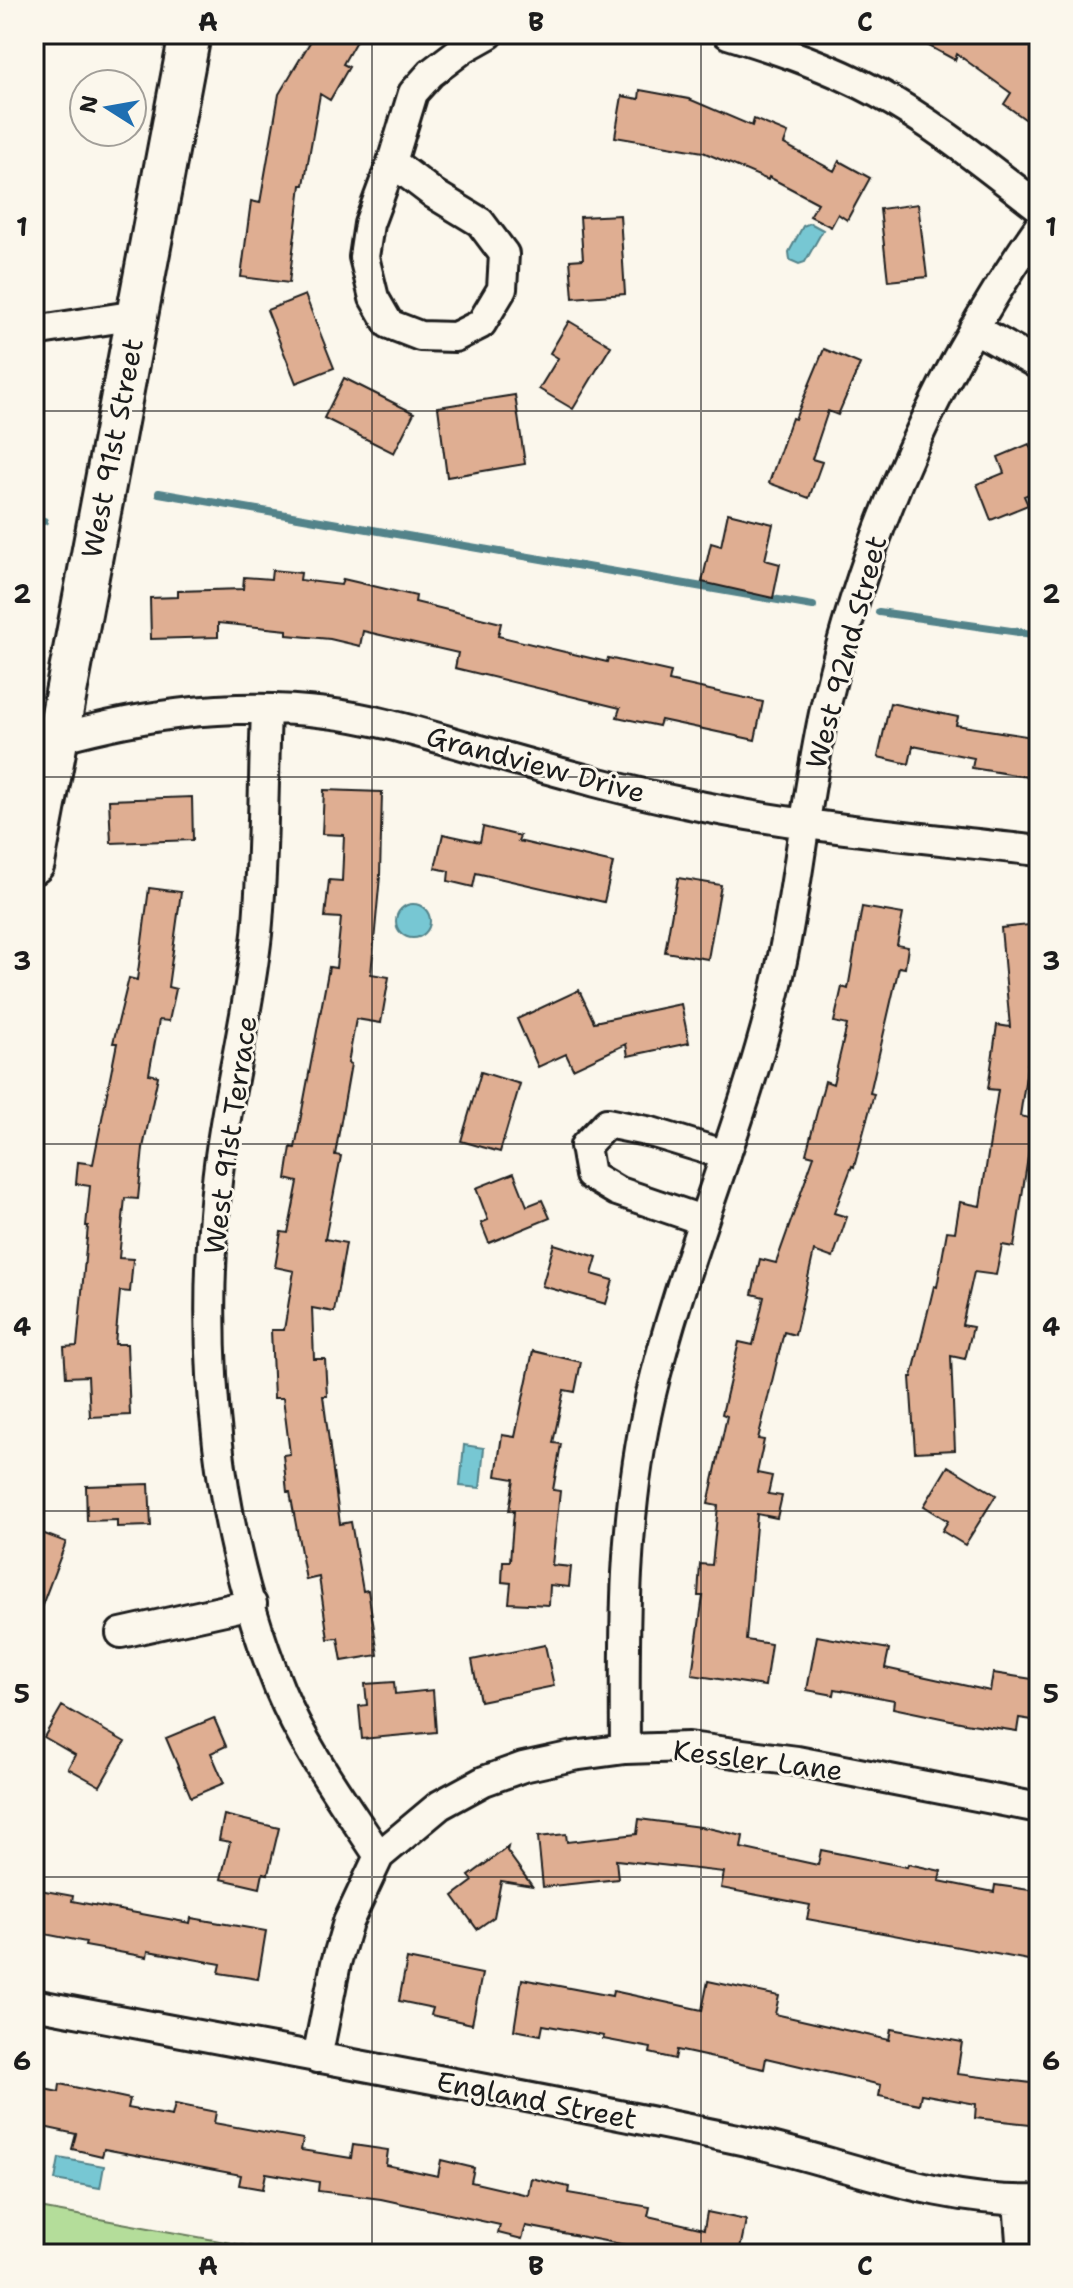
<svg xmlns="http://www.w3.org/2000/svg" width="1073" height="2288" viewBox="0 0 1073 2288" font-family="'Shantell Sans',sans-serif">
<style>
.green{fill:#b4dd9a;stroke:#687c5b;stroke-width:2}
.water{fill:#77c7d3;stroke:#53838a;stroke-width:2}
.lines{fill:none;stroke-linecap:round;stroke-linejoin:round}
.stream{stroke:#53838a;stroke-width:8}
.building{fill:#dfae92;stroke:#1c1c1c;stroke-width:2}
.street-casing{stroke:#1c1c1c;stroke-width:34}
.secondary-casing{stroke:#1c1c1c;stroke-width:46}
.street{stroke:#fbf7ec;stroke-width:28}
.secondary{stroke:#fbf7ec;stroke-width:40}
.grid{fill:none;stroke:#1c1c1c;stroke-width:2;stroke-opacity:0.55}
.labels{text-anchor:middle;stroke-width:6;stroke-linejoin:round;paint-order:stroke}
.street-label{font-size:28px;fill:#1c1c1c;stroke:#fbf7ec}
.neatline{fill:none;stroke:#1c1c1c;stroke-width:3}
.grid-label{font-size:26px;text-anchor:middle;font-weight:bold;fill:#1c1c1c}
</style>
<rect width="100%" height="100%" fill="#fbf7ec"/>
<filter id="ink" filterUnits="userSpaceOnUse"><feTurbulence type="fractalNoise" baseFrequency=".0125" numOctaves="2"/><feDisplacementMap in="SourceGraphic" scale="16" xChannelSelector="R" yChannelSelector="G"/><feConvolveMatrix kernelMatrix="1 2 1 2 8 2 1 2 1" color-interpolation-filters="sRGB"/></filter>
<g filter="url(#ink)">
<!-- green -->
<path class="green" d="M34 2207 291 2254H34Z"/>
<!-- water -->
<path class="water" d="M810 223 823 230 805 262 799 264 790 260 789 252 803 226Z
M396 921a17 17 0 1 1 34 0a17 17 0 1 1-34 0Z
M464 1445 484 1448 480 1488 460 1486Z
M59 2158 104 2166 100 2188 55 2180Z"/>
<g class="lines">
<!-- stream -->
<path class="stream" d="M159 493 813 606
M34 524 44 521
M879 612 1039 635"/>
</g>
<!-- building -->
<path class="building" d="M315 34H360L343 64 349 67 330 100 320 94 304 185H301L289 283 241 277 251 201 260 203 279 94Z
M907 34H1039V129L1004 104 1011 93 957 54 955 60Z
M640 90 689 99 752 126 754 119 788 133 784 144 834 171 839 161 870 178 847 220 838 214 831 227 810 216 818 203 769 177 768 180 703 152 615 137 622 96 639 99Z
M918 204 927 277 888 281 880 209Z
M620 215 625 294 573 298 570 260 583 259 580 217Z
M305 295 334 368 296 383 267 310Z
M569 321 611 346 573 409 539 389 558 358 550 353Z
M824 349 860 364 838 415 828 411 812 459 822 462 809 498 769 483 792 418 795 419Z
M344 378 414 413 394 453 324 418Z
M515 395 525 464 447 477 438 407Z
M1029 444 1039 468V490L1024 496 1028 505 991 520 977 484 1004 473 998 457Z
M728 513 773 524 765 560 780 564 773 598 702 582 711 543 721 546Z
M272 570 301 573 300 580 341 585 343 579 416 596 415 602 501 623 498 636 607 662 608 658 671 672 669 681 763 702 755 740 661 720 659 726 617 717 620 708 455 668 458 653 363 631 360 646 330 639 287 635V630L218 623V637L151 639 150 598 178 597V591L243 589 244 577 271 579Z
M890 703 958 717 956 725 1039 738 1034 778 972 768 974 758 913 746 909 764 878 757Z
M324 790 382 792 380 876 371 974 389 977 381 1023 356 1019 348 1063 351 1064 335 1155 341 1156 325 1239 346 1243 334 1312 312 1308 314 1359H325L327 1396H323L340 1524 351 1522 363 1591 368 1590 378 1655 342 1661 338 1638 328 1639 319 1577 306 1580 290 1492H287L283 1455 290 1454 283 1398H274L271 1330H284L294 1271 275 1267 281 1232 288 1233 298 1182 286 1179 291 1147 295 1148 329 967 336 968 341 918 325 917 329 880 342 881 344 835 322 834Z
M192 797 193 840 111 843 109 800Z
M483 827 520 836 518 841 613 863 604 902 476 873 473 887 448 881 449 871 435 868 443 834 480 842Z
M678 878 721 885 708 959 665 952Z
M149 888 181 892 168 987 176 989 169 1021 159 1020 149 1074 158 1076 143 1148 138 1199 125 1198 119 1258 133 1259 130 1292 120 1291 115 1344H127L130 1415 90 1417 88 1376 66 1377 64 1347 77 1346 88 1226H86L90 1186 76 1184 78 1162 93 1164 117 1043H113L129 978 137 980Z
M862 907 903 914 897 945 908 947 905 968 899 967 870 1093 874 1094 854 1167 852 1166 834 1213 847 1217 833 1258 814 1251 795 1335 784 1332 758 1439 764 1440 757 1473 772 1476 768 1494 782 1496 777 1518 757 1514 746 1640 771 1644 765 1686 692 1675 703 1596H698L700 1564 712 1565 718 1506 708 1504 727 1416 722 1414 739 1342 753 1345 764 1297 752 1294 760 1259 776 1263 814 1156 806 1154 825 1081 833 1084 847 1025 834 1022 842 987 848 989Z
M1039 924V1064L1028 1062 1020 1116 1034 1119 1014 1247 1002 1245 996 1275 974 1272 962 1325 973 1327 965 1359 951 1356 955 1450 915 1452 910 1377H912L934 1286 937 1287 947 1231 955 1232 960 1202 980 1206 998 1090 988 1089 997 1025 1010 1027 1001 928Z
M579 990 594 1022 681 1004 689 1043 628 1056 626 1044 573 1069 566 1054 538 1067 517 1019Z
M481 1072 520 1084 500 1152 461 1141Z
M514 1173 527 1206 542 1200 550 1218 489 1243 481 1223 488 1220 476 1188Z
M554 1244 597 1257 592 1274 613 1280 606 1304 542 1286Z
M533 1351 581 1362 575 1392 564 1390 553 1443 561 1444 553 1490 560 1491 552 1565 571 1567 569 1587 550 1585 549 1605 509 1603 511 1583 502 1582 503 1561H510L514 1511H509L514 1479 496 1476 502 1435 515 1437Z
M948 1466 996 1495 965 1545 942 1531 948 1521 924 1506Z
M149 1484 151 1526 117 1527V1520L87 1521 86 1486Z
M34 1530 66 1542 36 1621 34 1620Z
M817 1636 889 1649 885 1668 990 1691 993 1673 1039 1680V1721L1019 1718 1017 1731 965 1723 893 1708 894 1700 835 1689 834 1695 807 1690Z
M545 1645 554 1686 480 1701 472 1660Z
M394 1682 395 1694 433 1690 436 1732 362 1739 359 1706 367 1705 365 1684Z
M62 1706 125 1742 100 1786 68 1768 75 1755 44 1737Z
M214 1718 226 1746 211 1753 224 1783 191 1797 166 1738Z
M224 1815 279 1828 268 1874 263 1873 260 1888 221 1879 230 1842 219 1840Z
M639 1819 708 1828 743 1836 741 1848 818 1865 821 1850 907 1867 908 1864 941 1871 939 1881 994 1892 995 1885 1037 1891 1035 1903H1039V1962L807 1919 810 1905 721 1888 724 1872 616 1860 618 1879 543 1887 538 1837 566 1834 567 1842 637 1834Z
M508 1847 507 1851 532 1886 501 1881 494 1917 477 1929 453 1896 473 1881 469 1876Z
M34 1889 73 1896 72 1901 190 1923 191 1918 266 1931 258 1979 219 1973 221 1964 148 1951 147 1957 85 1946 86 1942 34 1932Z
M407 1959 482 1974 472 2024 431 2015 433 2008 399 2001Z
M522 1979 612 1996 613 1991 702 2010 708 1981 779 1996 775 2014 889 2040 891 2029 962 2042 957 2074 1039 2084V2125L975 2118 976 2104 921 2094 919 2104 879 2096 881 2085 766 2058 764 2069 677 2050 675 2059 650 2053 651 2048 603 2039 604 2036 543 2025 541 2035 514 2030Z
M60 2084 130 2099 128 2108 172 2116 175 2104 216 2112 214 2123 303 2139 301 2150 351 2158 353 2145 388 2150 386 2165 438 2176 441 2160 474 2168 471 2182 528 2195 531 2178 569 2187 568 2193 650 2207 648 2216 704 2229 707 2212 746 2220 739 2254H663V2252L526 2226 522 2239 498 2233 500 2225 381 2199 318 2191 319 2182 266 2173 263 2189 239 2185 241 2175 104 2149 102 2156 72 2149 76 2134 34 2125V2087L59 2092Z"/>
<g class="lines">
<defs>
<path id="street" d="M728 34C780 50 830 67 878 93 935 124 987 167 1039 207
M392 162 434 194 480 222 504 254 502 289 481 324 455 337 420 336 389 324 374 298 364 257 369 224 392 162 413 93 431 73 464 48 489 34
M974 328 1039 365
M34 331 137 315
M266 711C263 785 264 860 257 934 248 1020 224 1105 216 1191 200 1358 216 1534 280 1690 305 1750 344 1802 379 1856
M34 745C131 716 225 701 327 713 379 719 430 736 480 750 548 769 616 789 685 803 801 828 921 837 1039 851
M702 1220 617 1191 590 1175 585 1146 607 1123 651 1132 726 1155
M121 1633 252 1604
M625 1749C624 1632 623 1514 650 1398 683 1257 744 1125 777 984 799 890 805 794 827 700 868 528 937 372 1039 227
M34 2004C268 2049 503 2090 737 2139 835 2159 938 2205 1039 2200
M317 2058 336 1963 348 1922 379 1856 440 1805 484 1781 523 1767 573 1756 625 1749 688 1747 797 1761 1039 1808
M1018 2201 1022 2254"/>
<path id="secondary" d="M34 863 190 34"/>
</defs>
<!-- street casing -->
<use href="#street" class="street-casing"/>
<!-- secondary casing -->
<use href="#secondary" class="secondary-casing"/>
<!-- street -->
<use href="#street" class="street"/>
<!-- secondary -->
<use href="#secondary" class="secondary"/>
</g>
</g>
<!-- grid -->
<path class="grid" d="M372 34V2254M701 34V2254M34 411H1039M34 777H1039M34 1144H1039M34 1511H1039M34 1877H1039"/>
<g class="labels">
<!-- street labels -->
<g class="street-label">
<text transform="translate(112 448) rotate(-79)" y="10">West 91st Street</text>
<text transform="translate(846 652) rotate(-75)" y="10">West 92nd Street</text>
<text transform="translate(536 764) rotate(15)" y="10">Grandview Drive</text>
<text transform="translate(230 1135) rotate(-82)" y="10">West 91st Terrace</text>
<text transform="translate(758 1760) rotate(7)" y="10">Kessler Lane</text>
<text transform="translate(537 2100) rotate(11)" y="10">England Street</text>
</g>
</g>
<!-- margin -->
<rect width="1073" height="2288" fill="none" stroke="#fbf7ec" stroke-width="88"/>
<!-- north arrow -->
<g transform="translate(108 108) rotate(281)"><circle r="38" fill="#fbf7ec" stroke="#a29f99" stroke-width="2"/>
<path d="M0-6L14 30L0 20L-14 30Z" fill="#1f6fb2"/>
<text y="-12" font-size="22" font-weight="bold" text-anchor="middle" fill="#1c1c1c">N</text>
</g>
<rect x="44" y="44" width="985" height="2200" class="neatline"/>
<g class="grid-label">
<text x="208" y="31">A</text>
<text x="536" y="31">B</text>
<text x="865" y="31">C</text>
<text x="22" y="236">1</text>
<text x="1051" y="236">1</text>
<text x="22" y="603">2</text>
<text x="1051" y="603">2</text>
<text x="22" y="970">3</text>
<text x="1051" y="970">3</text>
<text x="22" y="1336">4</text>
<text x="1051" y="1336">4</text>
<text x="22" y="1703">5</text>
<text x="1051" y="1703">5</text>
<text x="22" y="2070">6</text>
<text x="1051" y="2070">6</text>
<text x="208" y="2275">A</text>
<text x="536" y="2275">B</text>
<text x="865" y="2275">C</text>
</g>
</svg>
